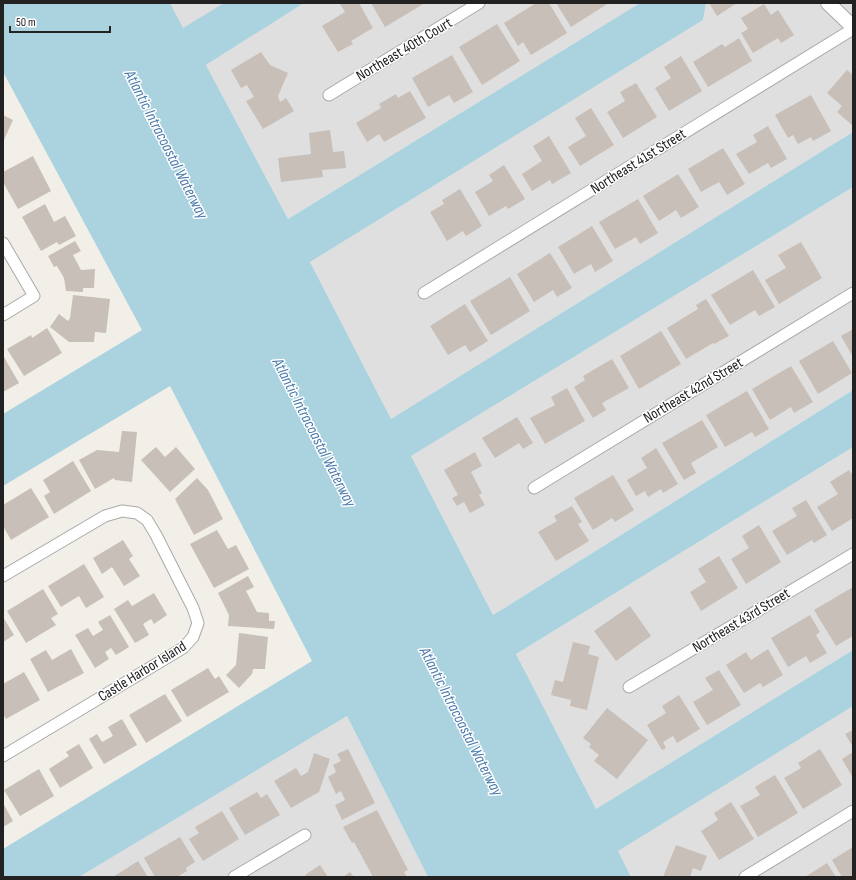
<svg xmlns="http://www.w3.org/2000/svg" width="856" height="880" viewBox="0 0 856 880" font-family="'Sofia Sans Condensed',sans-serif">
<style>
.residential{fill:#e0dfdf}
.water{fill:#aad3df}
.building{fill:#c7bfb8}
.lines{fill:none;stroke-linecap:round;stroke-linejoin:round}
.minor-casing{stroke:#a9a9a9;stroke-width:13}
.tertiary-casing{stroke:#a9a9a9;stroke-width:16}
.minor{stroke:#fff;stroke-width:11}
.tertiary{stroke:#fff;stroke-width:14}
.labels{text-anchor:middle;stroke-width:3;stroke-linejoin:round;paint-order:stroke}
.street-label{font-size:15px;fill:#222;stroke:#fff}
.water-label{font-size:16px;font-style:italic;fill:#4a7aab;stroke:#fff}
</style>
<rect width="100%" height="100%" fill="#f2efe9"/>
<!-- residential -->
<path class="residential" d="M170 3H224L183 29Z
M304 3H640L288 219 206 65Z
M706 3H853V132L391 419 310 262 703 20Z
M853 187V390L493 615 411 456Z
M853 447V650L596 809 516 654Z
M853 706V877H631L617 851Z
M347 716 428 877H79Z"/>
<!-- water -->
<path class="water" d="M3 3H170L183 28 224 3H304L206 65 288 219 640 3H706L703 20 310 262 391 419 853 132V187L411 456 493 615 853 390V447L516 654 596 809 853 650V706L618 851 631 877H428L347 716 79 877H3V849L312 661 170 386 3 486V414L142 330 3 72Z"/>
<!-- building -->
<path class="building" d="M342 3H359L373 28 351 41 353 44 338 52 322 26 345 12 340 4Z
M371 3H425L385 27Z
M536 3H549L567 33 531 55 523 42 518 46 504 23Z
M556 3H609L571 27Z
M709 3H737L717 16Z
M764 4 771 15 778 10 794 35 781 43 778 38 753 53 741 33 748 29 741 18Z
M497 24 520 61 482 85 459 47Z
M739 38 752 61 708 87 693 62 722 44 725 47Z
M261 52 270 65 288 73 278 96 280 102 286 98 294 111 263 129 246 101 254 97 247 85 241 88 231 70Z
M452 55 473 92 454 103 449 95 428 107 412 78Z
M681 56 702 91 669 111 655 88 671 78 664 67Z
M847 70 853 75V126L837 112 842 106 827 93Z
M636 83 657 117 623 138 607 112 625 101 620 92Z
M410 91 426 118 384 142 379 134 367 142 356 123 381 108 379 104 396 94 398 98Z
M811 95 831 131 813 141 811 137 798 144 793 135 788 138 775 115Z
M591 108 614 145 580 166 568 147 586 136 575 118Z
M3 115 13 120 3 142Z
M768 126 787 159 771 168 768 163 749 174 736 154 757 142 753 135Z
M330 130 333 152 344 151 346 168 322 170 323 177 281 182 278 158 311 154 309 133Z
M549 136 571 173 552 184 550 180 532 191 522 174 542 161 533 146Z
M723 148 745 184 727 195 719 182 701 192 688 169Z
M33 156 51 191 18 209 3 182V172Z
M504 165 525 199 508 209 506 206 489 216 475 192 493 181 489 175Z
M678 174 699 207 681 218 676 210 659 221 643 196Z
M460 189 482 226 466 236 463 231 447 241 430 212 444 204 442 200Z
M638 199 658 233 640 244 636 237 615 249 599 222Z
M45 204 54 222 65 216 76 236 59 245 57 242 41 251 22 217Z
M592 226 613 261 595 272 591 264 574 274 558 247Z
M75 241 81 251 73 255 81 270 95 269 94 288H83V292L66 291 64 278 57 266 54 267 48 256Z
M801 242 822 278 779 304 765 280 786 268 778 255Z
M550 253 572 288 557 297 553 290 534 302 517 274Z
M753 270 775 307 759 316 755 310 730 325 711 295Z
M510 277 530 311 491 335 470 301Z
M73 295 110 299 106 333 95 332 94 342H69L50 327 59 314 68 321 70 318Z
M706 299 729 336 714 344 713 343 686 359 667 328 698 309 696 305Z
M465 304 488 341 470 352 465 345 448 355 430 326Z
M47 328 62 353 24 376 7 349 31 335 32 338Z
M853 329V357L841 336Z
M661 331 681 364 639 389 620 356Z
M833 341 852 373 818 394 799 361Z
M4 357 19 383 3 392V358Z
M612 359 629 388 602 403 606 410 593 418 574 387 585 380 583 376Z
M791 366 813 402 794 413 791 407 770 420 752 389Z
M567 388 585 421 545 444 530 418 555 405 551 397Z
M747 391 769 429 755 437 752 432 725 447 706 415Z
M517 417 533 443 523 449 519 443 495 458 482 438Z
M702 420 718 447 691 463 696 473 684 480 662 443Z
M122 431 137 432 132 482 115 480 114 478 95 489 79 460 97 450 119 452Z
M156 447 165 457 176 447 195 469 170 492 141 460Z
M656 448 678 484 663 493 661 489 648 497 645 491 636 496 627 480 647 468 641 458Z
M475 452 482 466 471 472 482 493 479 495 485 505 470 513 464 502 457 506 452 498 458 495 444 470Z
M73 461 91 491 54 514 44 496 50 492 43 480Z
M849 470 853 476V518L832 531 817 507 838 494 830 482Z
M613 475 634 510 615 522 612 518 593 530 574 498Z
M197 478 208 490 223 519 194 535 175 499Z
M31 488 49 517 11 540 3 526V505Z
M806 500 827 535 814 543 812 540 787 555 772 531 797 516 792 508Z
M572 506 582 522 578 524 589 541 556 561 538 532 557 521 554 516Z
M759 525 781 562 746 584 731 559 749 548 742 536Z
M217 530 228 549 236 545 249 569 214 588 190 544Z
M123 540 133 556 129 559 140 576 124 586 112 567 102 574 93 558Z
M719 556 738 588 701 611 690 592 706 582 698 569Z
M84 564 104 597 86 608 79 596 61 607 48 586Z
M248 576 254 587 246 591 257 612 269 613V621H275L274 629 228 626 229 615 218 593Z
M853 587V636L836 646 814 610Z
M43 589 58 614 51 618 56 625 26 643 7 611Z
M154 593 167 615 154 624 151 619 143 624 149 635 135 643 114 609 128 600 132 606Z
M630 606 651 636 616 661 594 631Z
M110 615 129 647 116 655 111 648 105 652 109 659 95 668 75 635 88 628 93 636 103 630 98 622Z
M810 615 820 632 816 635 827 653 810 663 806 656 788 667 771 638Z
M3 617 14 635 3 642Z
M239 633 268 637 265 669H253L252 674 239 688 226 675 236 665Z
M573 642 590 646 588 654 599 657 587 710 570 706 571 700 551 695 555 680 563 682Z
M71 649 84 673 48 692 30 659 46 650 52 660Z
M768 649 783 675 763 687 760 683 744 693 726 665 746 652 751 660Z
M208 668 215 679 219 676 229 692 187 717 171 690Z
M719 670 741 705 707 725 693 702 713 690 705 678Z
M24 672 40 700 6 719 3 714V684Z
M165 694 182 721 146 743 129 715Z
M679 695 700 729 677 743 673 736 663 742 666 748 662 750 647 725 666 713 662 706Z
M607 708 648 740 617 779 594 761 599 755 589 747 591 744 583 738Z
M122 719 137 745 104 764 89 739 97 734 102 742 113 736 108 727Z
M853 730V747L845 734Z
M79 744 93 768 60 788 49 769 69 756 66 752Z
M348 749 375 803 342 820 335 805 345 800 341 791 336 794 328 777 336 772 333 765 341 761 337 754Z
M820 749 842 785 803 809 784 778 801 768 798 763Z
M853 752V778L842 759Z
M314 753 330 759 319 792 291 808 274 781 296 768 301 776 308 772Z
M39 769 54 796 20 816 4 790Z
M775 775 798 813 758 837 740 806 760 795 755 787Z
M257 792 261 798 267 794 280 815 245 835 229 808Z
M731 802 754 839 719 860 701 831 718 820 714 813Z
M3 803 13 821 3 827Z
M377 810 408 870 404 872 407 877H373L354 842 352 843 343 827Z
M222 811 239 839 203 861 189 839 199 833 195 827Z
M180 837 195 862 186 868 187 871 177 877H155L144 858Z
M676 845 707 856 701 871 693 868 690 877H663Z
M853 847V877H842L832 860Z
M138 861 148 877H113Z
M827 863 836 877H805Z
M320 865 328 877H306L305 875Z
M350 872 354 877H343Z"/>
<g class="lines">
<defs>
<path id="minor" d="M329 95 479 3
M3 243 34 296 3 315
M424 293 853 29
M534 488 853 293
M3 576 105 516 122 511 137 513 147 520 156 535 193 608 198 623 193 637 183 648 3 756
M629 687 853 554
M234 877 305 835
M745 877 853 811"/>
<path id="tertiary" d="M828 3 853 27"/>
</defs>
<!-- minor casing -->
<use href="#minor" class="minor-casing"/>
<!-- tertiary casing -->
<use href="#tertiary" class="tertiary-casing"/>
<!-- minor -->
<use href="#minor" class="minor"/>
<!-- tertiary -->
<use href="#tertiary" class="tertiary"/>
</g>
<g class="labels">
<!-- street labels -->
<g class="street-label">
<text transform="translate(404 49) rotate(-31)" y="5">Northeast 40th Court</text>
<text transform="translate(638 161) rotate(-32)" y="5">Northeast 41st Street</text>
<text transform="translate(693 390) rotate(-31)" y="5">Northeast 42nd Street</text>
<text transform="translate(741 620) rotate(-31)" y="5">Northeast 43rd Street</text>
<text transform="translate(142 671) rotate(-32)" y="5">Castle Harbor Island</text>
</g>
<!-- water labels -->
<g class="water-label">
<text transform="translate(167 144) rotate(63)" y="6">Atlantic Intracoastal Waterway</text>
<text transform="translate(315 432) rotate(63)" y="6">Atlantic Intracoastal Waterway</text>
<text transform="translate(462 721) rotate(63)" y="6">Atlantic Intracoastal Waterway</text>
</g>
</g>
<!-- border -->
<rect width="856" height="880" fill="none" stroke="#222222" stroke-width="8"/>
<!-- scale -->
<path d="M10 26v6h100v-6" fill="none" stroke="#222222" stroke-width="2"/>
<text x="16" y="26" font-size="12" fill="#222222" stroke="#ffffff" stroke-width="3" paint-order="stroke">50 m</text>
</svg>
